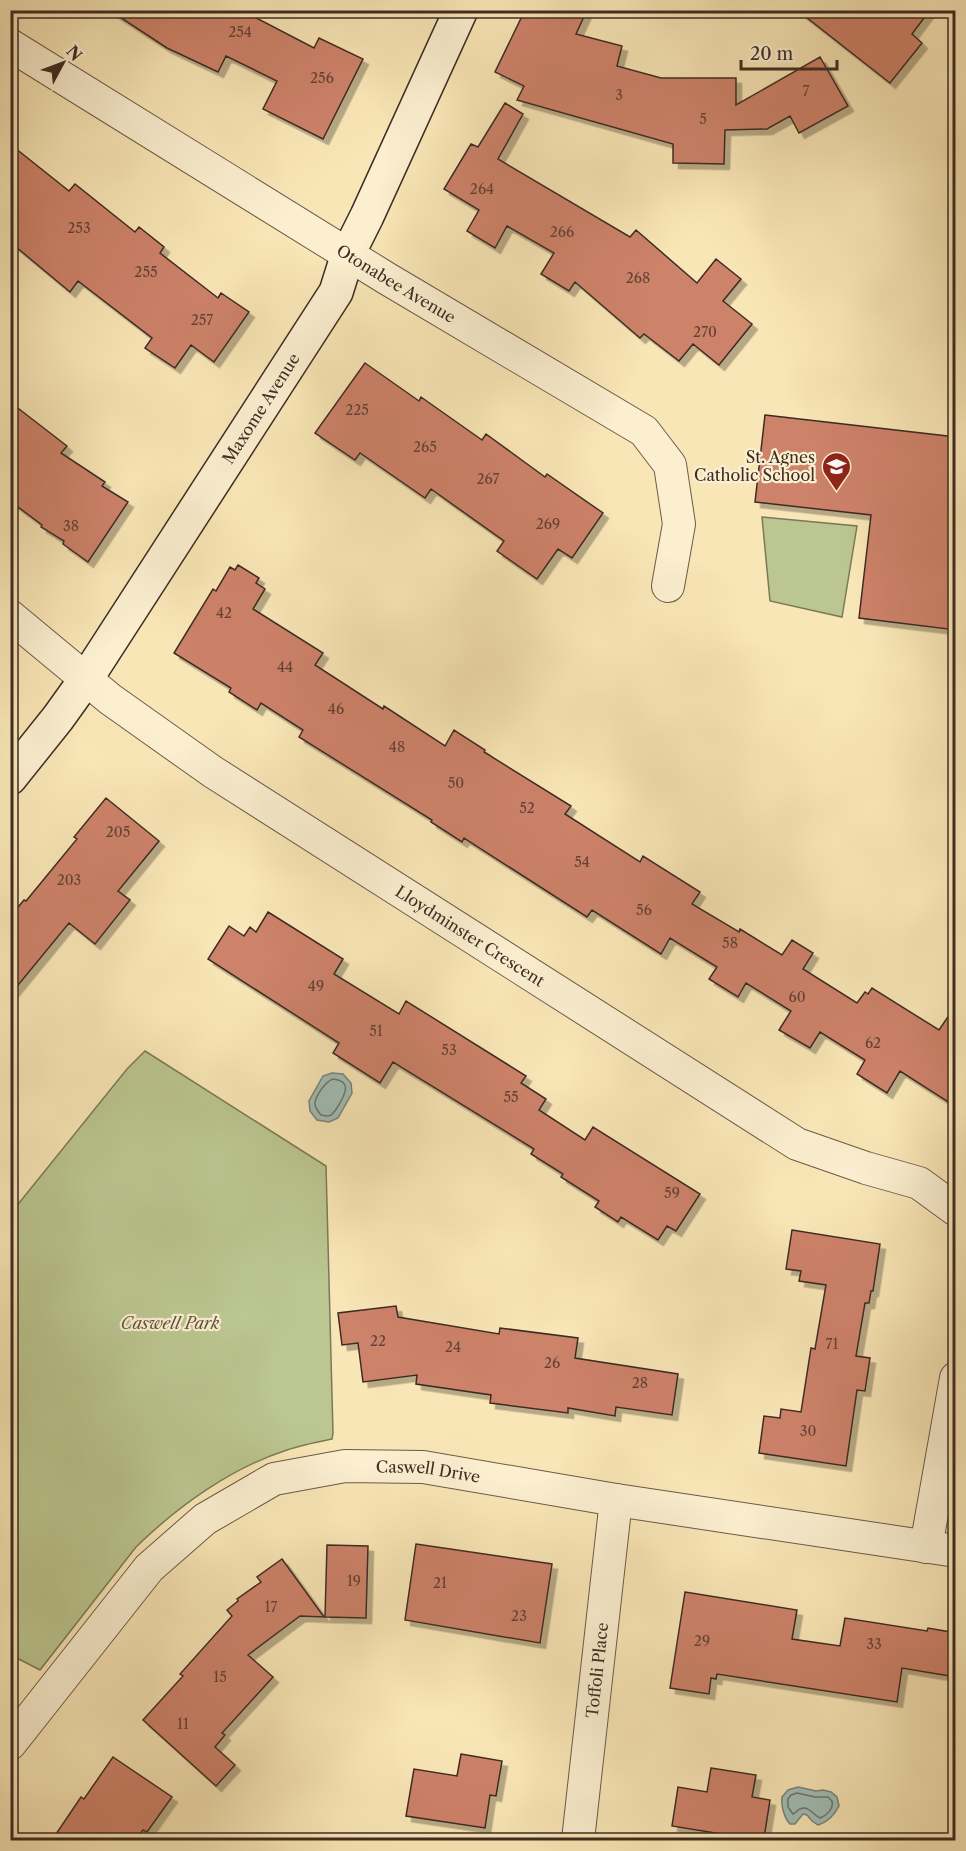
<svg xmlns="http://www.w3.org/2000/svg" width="966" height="1851" viewBox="0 0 966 1851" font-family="'Libre Caslon Text',serif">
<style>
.green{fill:#bbc690;stroke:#7c795a;stroke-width:1.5}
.water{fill:#a0beb7;stroke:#79847c;stroke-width:1.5}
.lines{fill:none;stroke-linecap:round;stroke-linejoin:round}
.shore{stroke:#6f756d;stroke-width:1.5}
.building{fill:#cd826b;stroke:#3e2c23;stroke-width:1.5;filter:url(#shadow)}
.street-casing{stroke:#6d5a48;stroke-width:34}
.secondary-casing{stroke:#3e2c23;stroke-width:36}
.street{stroke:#fbefd0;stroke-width:32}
.secondary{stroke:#fbefd0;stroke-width:33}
.labels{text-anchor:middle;stroke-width:4.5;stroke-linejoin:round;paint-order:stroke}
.number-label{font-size:14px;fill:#624235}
.street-label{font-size:16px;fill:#3e2c23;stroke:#fbefd0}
.poi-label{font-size:16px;fill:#3e2c23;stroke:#fbefd0;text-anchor:end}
.park-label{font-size:16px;font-style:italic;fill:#5d523e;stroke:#fbefd0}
</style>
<defs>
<filter id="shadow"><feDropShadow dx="5.5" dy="5.5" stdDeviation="0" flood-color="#0004"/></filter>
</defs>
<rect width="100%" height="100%" fill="#f9e6b6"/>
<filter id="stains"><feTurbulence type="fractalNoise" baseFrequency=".00333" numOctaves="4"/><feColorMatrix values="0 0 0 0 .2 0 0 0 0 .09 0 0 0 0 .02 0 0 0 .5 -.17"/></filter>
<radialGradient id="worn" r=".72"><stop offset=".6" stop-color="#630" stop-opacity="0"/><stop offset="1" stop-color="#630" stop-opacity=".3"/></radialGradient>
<!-- green -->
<path class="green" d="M762 517 857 526 842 617 770 601Z
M145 1051 326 1166 333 1433 332 1439C317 1442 301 1445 287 1450 231 1468 178 1506 136 1547L40 1670 11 1655V1213L127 1069Z"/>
<!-- water -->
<path class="water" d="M332 1073 343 1074 351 1083 352 1093 338 1118 329 1122 317 1120 310 1111 309 1101 323 1076Z
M798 1787 816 1791 823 1790 831 1792 837 1797 839 1806C834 1816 828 1822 818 1825L812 1821 807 1815 803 1814 795 1824H790C784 1818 781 1805 782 1797L788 1790Z"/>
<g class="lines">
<!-- shore -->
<path class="shore" d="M333 1079C351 1081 346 1092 340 1103 337 1108 335 1112 331 1115 327 1117 326 1116 321 1115 318 1111 314 1107 315 1102 317 1094 326 1081 333 1079Z
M797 1793 815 1797H828L832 1801C834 1809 827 1815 820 1818 813 1815 809 1805 800 1809 797 1810 796 1813 793 1814L788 1807V1799L791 1795Z"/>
</g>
<!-- building -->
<path class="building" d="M109 10H241L314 48 319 38 363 59 323 139 263 109 277 81 226 56 218 72 167 48Z
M525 10H587L576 34 622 46 617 66 661 78H736V105L820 57 848 106 799 133 790 116 767 129 725 130 724 164 673 163V144L517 100 524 86 495 72Z
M797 10H930L912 34 922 43 890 83Z
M505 103 523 114 498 159 630 237 636 230 697 283 716 259 741 279 723 301 752 324 719 365 693 344 679 361 644 334 640 338 575 282 569 291 541 274 554 253 507 226 495 248 467 231 479 210 444 189 471 144 478 147Z
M10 144 69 191 75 184 135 232 139 227 164 247 160 253 218 298 221 293 249 312 214 362 191 345 175 368 145 348 152 338 78 281 70 292 10 242Z
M365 363 419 401 421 397 482 440 486 434 545 477 547 474 603 513 572 558 558 549 537 579 497 551 504 541 431 489 425 498 360 453 355 460 315 433Z
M10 402 67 446 61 453 105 482 102 486 128 502 88 562 63 544 64 541 41 527 42 525 10 501Z
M765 415 956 437V630L859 618 871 515 755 502Z
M238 565 259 578 256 583 265 589 253 609 323 653 315 665 383 709 384 706 445 746 454 730 485 750 484 752 571 806 565 814 640 862 643 856 700 892 692 904 739 932 740 929 782 955 792 940 813 953 803 969 857 1003 865 992 868 994 872 988 939 1030 956 1005V1107L900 1071 887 1093 857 1074 865 1060 820 1032 810 1048 779 1030 791 1011 746 983 738 997 709 979 717 967 670 938 661 954 592 910 587 917 464 838 462 842 431 822 432 820 299 737 303 730 261 703 257 710 229 692 231 688 174 653 213 589 216 591 230 567 235 570Z
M106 798 159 841 118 891 130 900 95 944 69 923 10 995V917L24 900 26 901 77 839 74 837Z
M268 912 343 959 334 974 399 1014 406 1001 526 1076 521 1083 546 1099 539 1110 585 1140 593 1127 700 1194 676 1231 667 1226 658 1240 621 1217 618 1222 595 1207 599 1201 561 1177 563 1174 531 1154 534 1149 393 1062 380 1083 333 1053 339 1043 208 959 229 926 244 936 250 927 256 932Z
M792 1230 880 1244 873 1291H871L869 1303H865L856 1356 870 1358 865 1391 857 1390 846 1466 759 1453 764 1416 780 1418 781 1409 801 1412 811 1348 815 1349 826 1285 799 1281 801 1271 786 1269Z
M396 1306 398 1317 499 1334 500 1328 578 1338 575 1358 678 1374 672 1415 616 1407 615 1416 568 1408V1413L490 1403 491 1395 416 1384 417 1375 363 1382 358 1343 342 1345 338 1313Z
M416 1544 552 1564 540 1643 405 1620Z
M327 1545 368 1546 366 1618 325 1617Z
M282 1559 324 1617 300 1616 248 1655 273 1677 222 1733 225 1735 215 1747 235 1765 216 1786 143 1720 183 1676 180 1674 232 1616 227 1610 238 1601 237 1599 261 1582 257 1577Z
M685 1592 797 1610 792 1639 840 1646 845 1618 927 1631 928 1628 956 1633V1677L902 1668 897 1702 717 1674 716 1679 711 1678 709 1694 670 1688Z
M461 1754 502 1761 496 1796 490 1795 485 1828 406 1816 414 1769 457 1776Z
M113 1757 172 1797 147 1832 143 1830 136 1840H52L81 1797 84 1799Z
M711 1768 756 1775 752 1797 770 1800 764 1838 746 1835V1838L672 1826 678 1787 707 1792Z"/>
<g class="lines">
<defs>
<g id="street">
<path id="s1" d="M10 45 386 278 644 431 670 465 679 524 668 586"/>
<path id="s2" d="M10 616 110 699 213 772 797 1144 866 1168 919 1183 956 1210"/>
<path d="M926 1547 956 1378"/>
<path id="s3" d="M10 1744 149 1568 205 1519 274 1479 345 1466 423 1467 616 1500 956 1551"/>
<path id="s4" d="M578 1840 616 1500"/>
</g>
<g id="secondary">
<path id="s5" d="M10 778 58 718 86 679 336 292 348 254 367 216 461 10"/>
</g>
</defs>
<!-- street casing -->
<use href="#street" class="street-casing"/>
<!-- secondary casing -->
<use href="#secondary" class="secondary-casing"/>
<!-- street -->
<use href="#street" class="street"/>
<!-- secondary -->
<use href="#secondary" class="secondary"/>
</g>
<!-- icons -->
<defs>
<symbol id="school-pin" viewBox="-11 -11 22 30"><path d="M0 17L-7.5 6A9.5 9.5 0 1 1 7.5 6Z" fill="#8f2418" stroke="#fbefd0"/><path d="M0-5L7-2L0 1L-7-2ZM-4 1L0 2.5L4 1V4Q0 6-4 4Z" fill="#fff"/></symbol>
</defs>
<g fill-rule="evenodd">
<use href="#school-pin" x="820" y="450" width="33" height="45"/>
</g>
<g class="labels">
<!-- number labels -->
<g class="number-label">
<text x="240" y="37">254</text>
<text x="322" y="83">256</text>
<text x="806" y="96">7</text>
<text x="619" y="100">3</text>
<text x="703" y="124">5</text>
<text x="482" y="194">264</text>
<text x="79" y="233">253</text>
<text x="562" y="237">266</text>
<text x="146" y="277">255</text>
<text x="638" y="283">268</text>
<text x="202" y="325">257</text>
<text x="705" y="337">270</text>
<text x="357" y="415">225</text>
<text x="425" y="452">265</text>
<text x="488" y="484">267</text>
<text x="548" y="529">269</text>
<text x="71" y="531">38</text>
<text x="224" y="618">42</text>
<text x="285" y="672">44</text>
<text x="336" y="714">46</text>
<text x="397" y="752">48</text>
<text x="456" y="788">50</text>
<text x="527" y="813">52</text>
<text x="118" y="837">205</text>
<text x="582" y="867">54</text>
<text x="69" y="885">203</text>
<text x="644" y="915">56</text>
<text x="730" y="948">58</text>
<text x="316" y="991">49</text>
<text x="797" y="1002">60</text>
<text x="376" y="1036">51</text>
<text x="873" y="1048">62</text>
<text x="449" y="1055">53</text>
<text x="511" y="1102">55</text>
<text x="672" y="1198">59</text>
<text x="378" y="1346">22</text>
<text x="832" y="1349">71</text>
<text x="453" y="1352">24</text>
<text x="552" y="1368">26</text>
<text x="640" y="1388">28</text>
<text x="808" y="1436">30</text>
<text x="354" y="1586">19</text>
<text x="440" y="1588">21</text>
<text x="271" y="1612">17</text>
<text x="519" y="1621">23</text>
<text x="702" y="1646">29</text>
<text x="874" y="1649">33</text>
<text x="220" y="1682">15</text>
<text x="183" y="1729">11</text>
</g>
<!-- street labels -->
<g class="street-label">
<text dy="6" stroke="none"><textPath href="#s1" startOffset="454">Otonabee Avenue</textPath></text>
<text dy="6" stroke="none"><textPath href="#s5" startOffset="447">Maxome Avenue</textPath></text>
<text dy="6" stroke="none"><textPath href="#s2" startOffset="561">Lloydminster Crescent</textPath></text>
<text dy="6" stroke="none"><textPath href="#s3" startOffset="534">Caswell Drive</textPath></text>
<text dy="6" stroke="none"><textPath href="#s4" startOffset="171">Toffoli Place</textPath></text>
</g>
<!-- poi labels -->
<g class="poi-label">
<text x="815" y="463">St. Agnes<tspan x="815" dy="18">Catholic School</tspan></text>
</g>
<!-- park labels -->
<g class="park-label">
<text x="170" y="1329">Caswell Park</text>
</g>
</g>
<!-- margin -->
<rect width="966" height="1851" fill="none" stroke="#f9e6b6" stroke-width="36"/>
<rect x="12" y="12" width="942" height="1827" fill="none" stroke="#3e2c23" stroke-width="3"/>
<rect x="18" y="18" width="930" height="1815" fill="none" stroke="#3e2c23" stroke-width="1.5"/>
<!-- north arrow -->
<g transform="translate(63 63) rotate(49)" stroke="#fbefd0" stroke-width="4.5" paint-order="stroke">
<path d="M0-4.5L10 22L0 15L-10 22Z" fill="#3e2c23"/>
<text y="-9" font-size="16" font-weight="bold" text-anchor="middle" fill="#3e2c23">N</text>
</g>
<!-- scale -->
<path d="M741 60v9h96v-9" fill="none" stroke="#3e2c23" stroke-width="3"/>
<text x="750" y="60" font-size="18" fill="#3e2c23" stroke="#fbefd0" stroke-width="4.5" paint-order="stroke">20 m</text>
<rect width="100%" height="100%" filter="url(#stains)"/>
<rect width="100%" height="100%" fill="url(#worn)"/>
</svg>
